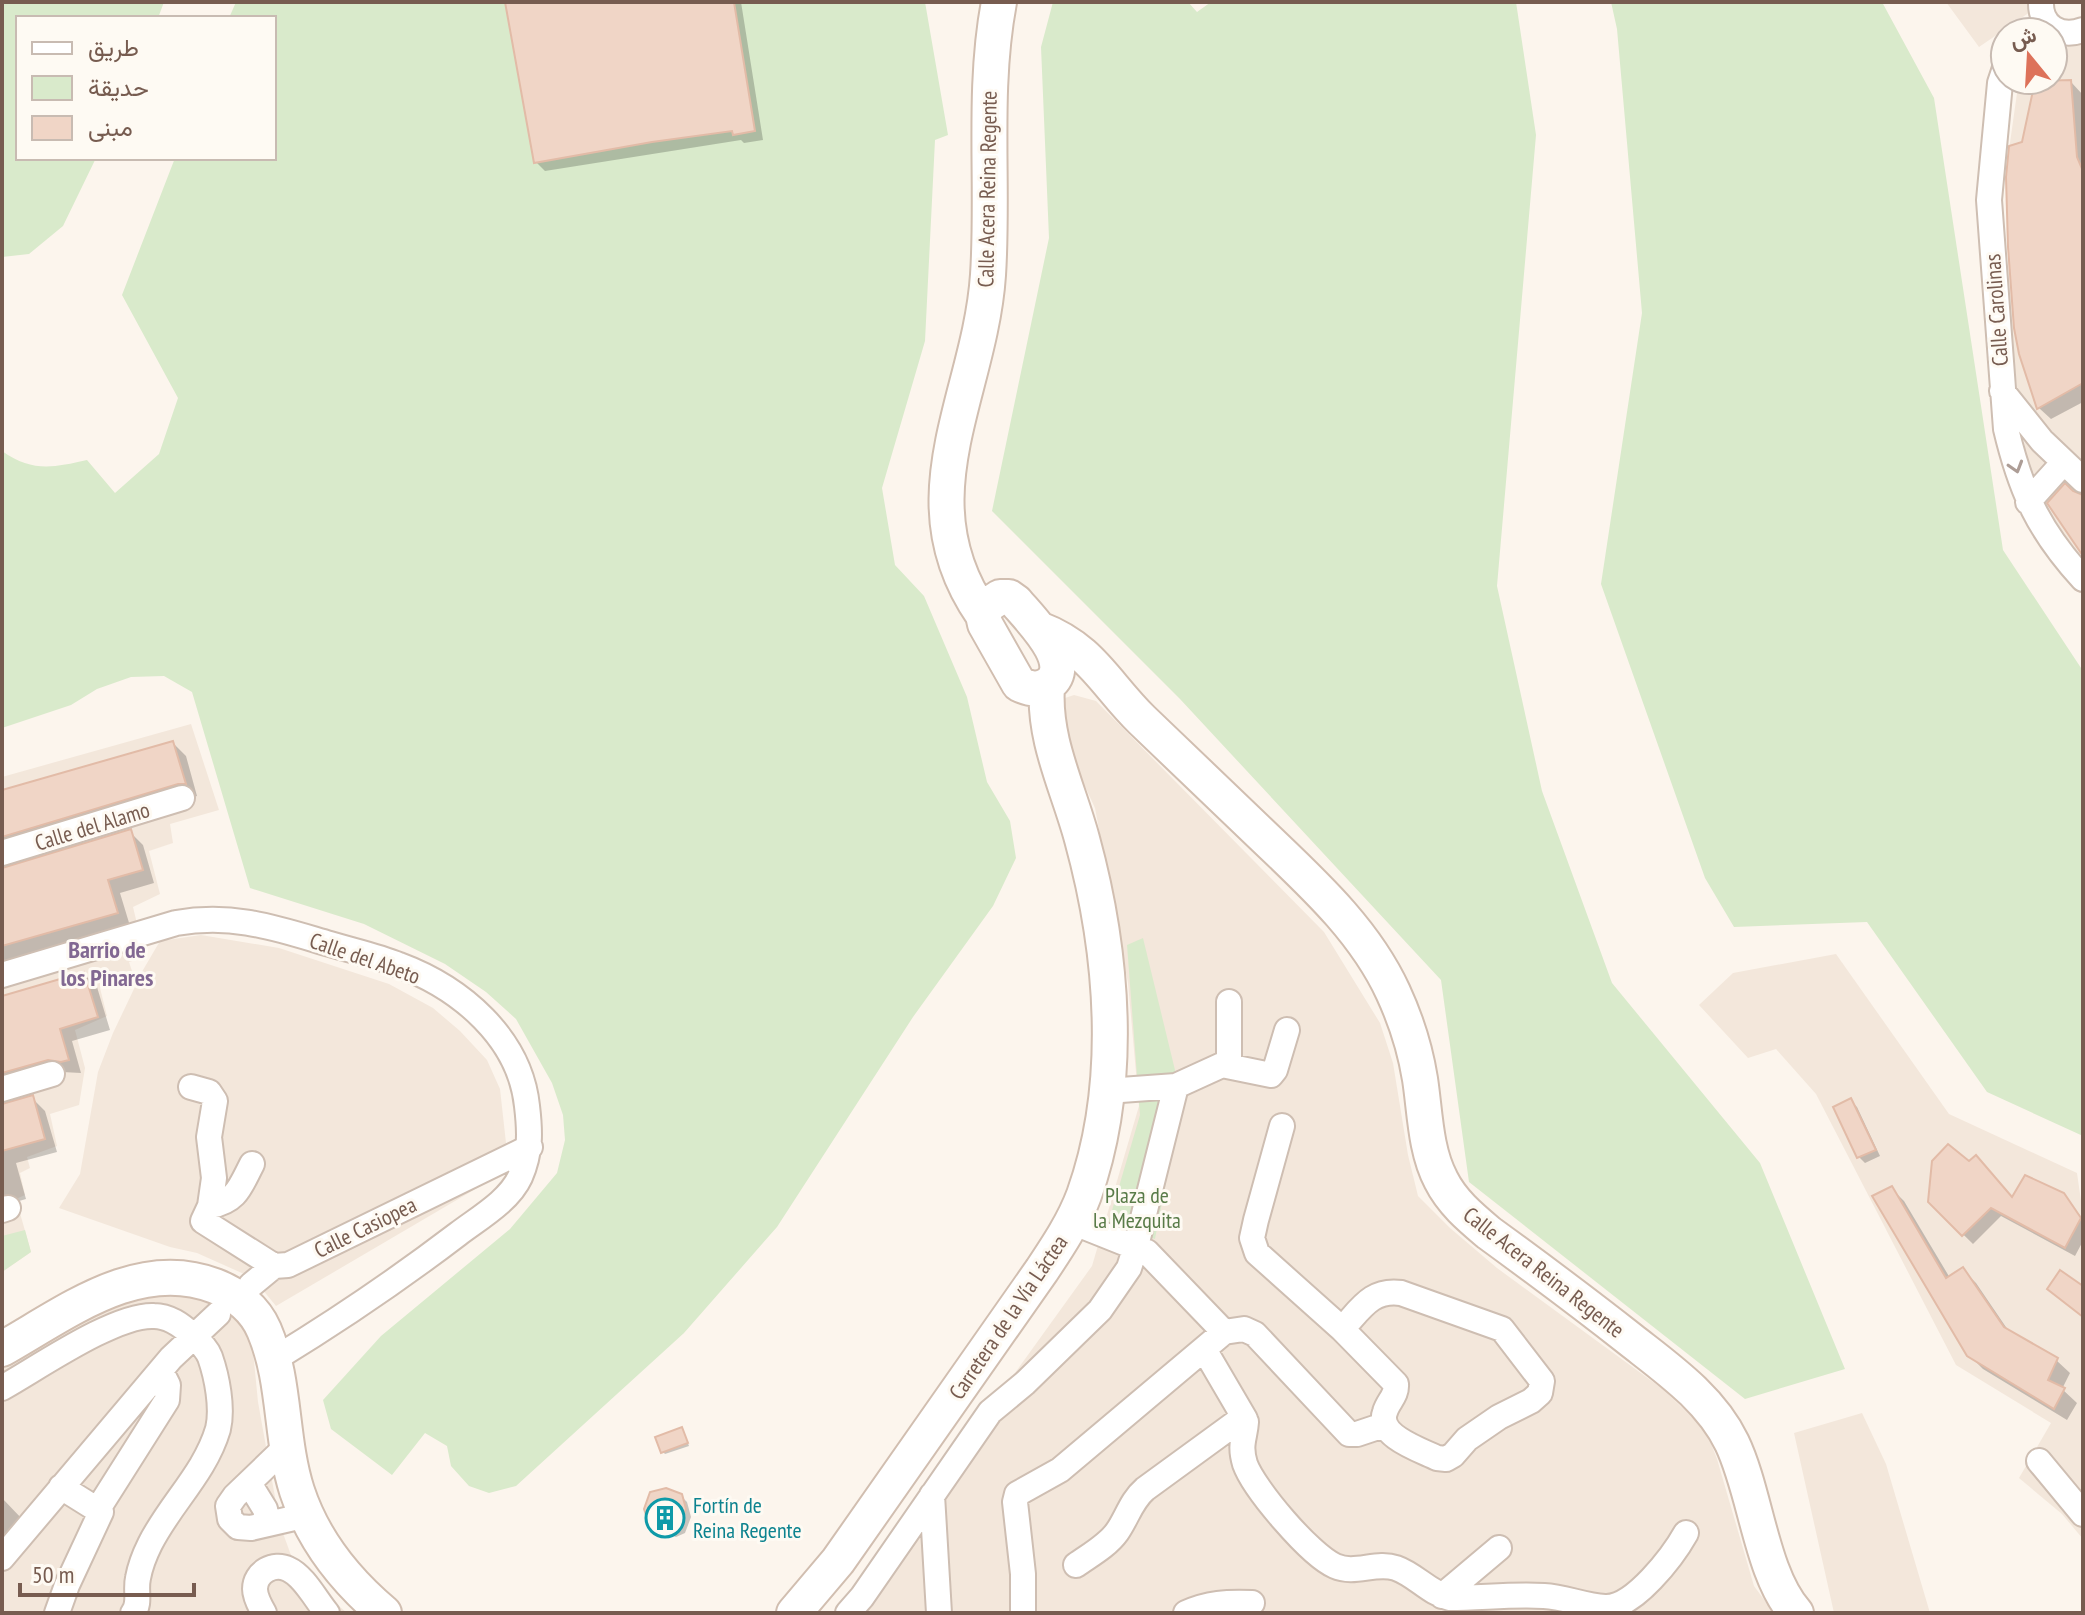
<svg xmlns="http://www.w3.org/2000/svg" width="2085" height="1615" viewBox="0 0 2085 1615" font-family="'PT Sans Narrow',Vazirmatn,sans-serif">
<style>
.residential{fill:#f3e7db}
.green{fill:#d9eacb}
.shadow{fill:#0003}
.building{fill:#f0d5c6;stroke:#e2bba7;stroke-width:2}
.lines{fill:none;stroke-linecap:round;stroke-linejoin:round}
.street-casing{stroke:#cebeb2;stroke-width:28}
.secondary-casing{stroke:#d1beb0;stroke-width:38}
.street{stroke:#fff;stroke-width:24}
.secondary{stroke:#fff;stroke-width:34}
.oneway{stroke:#ad9d96}
.labels{text-anchor:middle;stroke-width:6;stroke-linejoin:round;paint-order:stroke}
.street-label{font-size:22px;fill:#775c50;stroke:#fefaf3}
.park-label{font-size:22px;fill:#597b48;stroke:#fefaf3}
.culture-label{font-size:22px;fill:#0d838f;stroke:#fefaf3;text-anchor:start}
.neighbourhood-label{font-size:24px;font-weight:bold;fill:#826892;stroke:#fefaf3}
</style>
<rect width="100%" height="100%" fill="#fcf5ed"/>
<!-- residential -->
<path class="residential" d="M1946 2H2027L2033 10 1979 47Z
M2083 43V560L2043 510 2028 472 2008 317V157L2017 93 2024 80H2053V50Z
M1074 695 1096 701 1324 932 1380 1023 1393 1063 1408 1155 1418 1196 1450 1228 1497 1268 1664 1390 1706 1431 1717 1459 1754 1586 1774 1613H842L1092 1266 1139 1106 1128 983 1095 808 1051 713 1059 700Z
M191 724 219 810 170 824 173 843 149 851 160 894 133 907 145 957 129 962 135 980 100 988 107 1016 75 1030 85 1068 79 1105 50 1114 57 1146 27 1157 30 1168 20 1173 25 1195 16 1199 31 1252 2 1272V777Z
M201 935 279 948 389 984 433 1008 460 1031 487 1060 500 1089 506 1143 484 1184 276 1306 253 1278 197 1253 170 1247 59 1208 80 1174 98 1072 113 1033 143 970 160 941Z
M1836 954 1949 1114 2077 1173 2083 1215V1539L2062 1514 2019 1478 2051 1423 1956 1365 1816 1094 1776 1049 1748 1058 1699 1005 1733 973Z
M159 1288 236 1309 252 1341 258 1402 280 1525 296 1569 347 1613H2V1366L73 1321Z
M1862 1413 1886 1464 1930 1613H1834L1794 1433Z"/>
<!-- green -->
<path class="green" d="M2 2H164L158 18H18V158H96L63 226 29 254 2 257Z
M236 2H925L948 135 935 140 925 341 882 488 895 565 924 596 967 697 987 782 1010 821 1016 858 993 906 913 1017 777 1227 684 1333 516 1486 489 1493 469 1486 451 1466 447 1446 425 1433 392 1475 331 1429 323 1400 381 1336 510 1229 557 1173 565 1140 563 1115 552 1083 516 1019 486 992 445 964 364 924 250 888 192 692 164 676 131 677 97 689 71 705 2 728V451C32 472 52 468 87 460L115 493 159 454 178 398 122 295 175 158H274V18H229Z
M1053 2H1188L1197 12 1211 2H1516L1536 135 1497 586 1542 791 1612 983 1760 1163 1845 1369 1745 1399 1469 1182 1441 980 1180 699 992 511 1049 238 1041 47Z
M1611 2H1882L1934 98 2003 550 2083 671V1136L1987 1092 1867 922 1734 927 1705 878 1601 584 1642 313 1617 29Z
M1143 938 1182 1099 1155 1239 1108 1224 1140 1115 1127 945Z
M25 1230 31 1252 2 1272V1236Z"/>
<!-- shadow -->
<path class="shadow" d="M507 2H741L763 140 744 143 741 140 545 171 536 162Z
M2071 82 2083 95V402L2051 419 2039 408 2024 143Z
M173 743 186 756 197 796 2 860V792Z
M130 832 143 845 154 883 120 893 130 926 2 963V869Z
M84 974 97 987 110 1030 72 1041 81 1073 62 1072 2 1095V998Z
M32 1098 45 1111 57 1152 16 1163 26 1199 2 1206V1105Z
M1851 1101 1857 1107 1880 1156 1865 1163 1859 1157Z
M1891 1188 1904 1201 1950 1278 1963 1270 1976 1283 2010 1333 2056 1360 2070 1373 2062 1389 2077 1403 2067 1420 1983 1369 1969 1355Z
M2063 1195 2083 1219V1241L2075 1256 2001 1216 1973 1244 1930 1202 2013 1200Z
M683 1431 689 1446 665 1454 663 1452Z
M681 1496 687 1502 691 1517 685 1533 676 1537 659 1531 652 1525Z
M2 1498 24 1521 2 1548Z"/>
<!-- building -->
<path class="building" d="M505 2H734L755 131 733 135 732 131 652 142 534 163Z
M2071 80 2077 157 2083 171V383L2037 409 2019 354 2014 328 2008 247 2006 177 2009 146 2022 142 2035 81Z
M2065 483 2073 491 2083 495V556L2047 503Z
M173 741 186 784H178L2 837V790Z
M131 829 143 870 108 880 118 913 2 946V868Z
M84 972 98 1017 60 1029 69 1060 61 1062 48 1060 2 1073V996Z
M33 1095 45 1139 2 1151V1104Z
M1851 1098 1876 1150 1857 1158 1833 1107Z
M1948 1144 1969 1161 1976 1155 2012 1197 2025 1175 2064 1193 2081 1218 2065 1248 1991 1208 1962 1236 1928 1202 1932 1161Z
M1892 1186 1946 1278 1963 1267 2004 1327 2058 1358 2048 1380 2065 1388 2054 1409 1967 1356 1872 1196Z
M2060 1270 2083 1286V1317L2047 1289Z
M682 1427 688 1443 661 1453 655 1437Z
M666 1488 682 1494 686 1509 679 1527 669 1532 650 1526 644 1509 650 1492Z"/>
<g class="lines">
<defs>
<path id="street" d="M2041 2C2040 27 2061 38 2083 30
M2005 68 2000 83 1989 200 2006 429C2021 492 2039 531 2083 579
M2002 391 2042 441 2083 480
M2028 502 2064 462
M2 853 182 798
M2 975 176 923C234 913 275 928 330 944 353 951 377 956 399 965 461 988 520 1038 527 1106 530 1131 531 1152 520 1177 509 1201 479 1218 458 1234 399 1279 337 1321 273 1360
M1229 1066V1002
M191 1087 209 1092 215 1101 209 1137 214 1178 210 1206 203 1221 274 1266 288 1265 530 1147
M2 1089 52 1074
M1107 1091 1176 1086 1222 1065 1271 1075 1275 1070 1287 1030
M1282 1126 1256 1220 1252 1238 1257 1253 1342 1329C1361 1309 1371 1289 1401 1293L1502 1329 1542 1381 1540 1393 1531 1401 1499 1417 1467 1439 1453 1455 1446 1459 1437 1458C1421 1450 1376 1436 1385 1412 1388 1401 1397 1396 1396 1384L1342 1329
M210 1206C237 1201 240 1187 252 1164
M2 1210 8 1208
M1072 1222 1147 1252 1224 1332 1244 1329 1255 1334 1349 1434H1357L1384 1425
M251 1285 274 1266
M1204 1349 1245 1419
M2 1388C38 1368 115 1314 154 1316 169 1316 181 1325 191 1334 199 1342 206 1347 210 1357 217 1377 223 1408 218 1429 205 1473 170 1504 150 1544 145 1554 140 1567 138 1578 135 1591 141 1603 133 1613
M286 1447 235 1496 228 1506 230 1519 238 1527 251 1528 307 1515
M2039 1461 2083 1514
M249 1483 265 1509 268 1524
M932 1495 939 1613
M98 1509 167 1400 168 1385 161 1371
M2 1558 171 1358 218 1314
M1076 1565C1090 1555 1107 1546 1117 1532 1127 1518 1131 1501 1145 1489L1241 1419 1246 1422C1245 1438 1239 1444 1245 1464 1254 1489 1310 1555 1335 1566 1355 1575 1376 1561 1396 1568 1416 1575 1429 1593 1450 1598 1481 1598 1513 1594 1544 1596 1565 1597 1584 1606 1605 1607 1634 1608 1673 1556 1686 1533
M1442 1596 1499 1548
M57 1613 67 1585 101 1512 61 1487
M264 1613C260 1606 255 1596 255 1589 255 1572 274 1562 288 1569 304 1576 316 1600 327 1613
M848 1613 862 1597 990 1412 1025 1383 1100 1310 1129 1268 1136 1246 1176 1086
M1023 1613V1574L1015 1502 1017 1494 1060 1470 1224 1332
M1186 1613C1208 1603 1227 1602 1252 1603"/>
<path id="secondary" d="M1000 597H1009L1016 602C1030 619 1076 663 1049 684 1039 691 1029 689 1019 684L985 624 983 615 985 607Z
M983 615C902 499 980 395 988 275 994 184 982 92 999 2
M1039 629C1092 649 1105 684 1142 720 1182 758 1221 796 1261 834 1310 881 1364 929 1393 992 1406 1020 1415 1048 1420 1079 1425 1111 1425 1150 1441 1180 1452 1202 1470 1217 1489 1233 1537 1268 1584 1303 1631 1340 1668 1369 1711 1399 1732 1443 1756 1493 1761 1574 1796 1613
M2 1349C66 1313 138 1256 215 1286 236 1294 255 1309 264 1330 286 1381 280 1438 297 1491 313 1540 345 1580 384 1613
M794 1613 838 1561 1042 1270C1058 1246 1074 1222 1084 1195 1124 1083 1113 952 1082 839 1068 787 1043 740 1047 686"/>
</defs>
<!-- street casing -->
<use href="#street" class="street-casing"/>
<!-- secondary casing -->
<use href="#secondary" class="secondary-casing"/>
<!-- street -->
<use href="#street" class="street"/>
<!-- secondary -->
<use href="#secondary" class="secondary"/>
</g>
<!-- one-way arrows -->
<defs><path id="oneway-chevron" d="M-2-3.5L2.5 0L-2 3.5" fill="none" stroke-width="1.6" stroke-linecap="round" stroke-linejoin="round" transform="scale(2)"/></defs>
<use class="oneway" href="#oneway-chevron" transform="translate(2016 467) rotate(73)"/>
<!-- icons -->
<defs>
<symbol id="building-ring" viewBox="-11 -11 22 22"><circle r="9.5" fill="#fefaf3" stroke="#0f9aa8" stroke-width="1.5"/><path d="M-4-6H4V6H1V3H-1V6H-4ZM-2.5-4.3h1.7v1.8h-1.7ZM.8-4.3h1.7v1.8H.8ZM-2.5-1h1.7V.8h-1.7ZM.8-1h1.7V.8H.8Z" fill="#0f9aa8"/></symbol>
</defs>
<g fill-rule="evenodd">
<use href="#building-ring" x="643" y="1496" width="44" height="44"/>
</g>
<g class="labels">
<!-- street labels -->
<g class="street-label">
<text transform="translate(987 189) rotate(-89)" y="8">Calle Acera Reina Regente</text>
<text transform="translate(1996 310) rotate(-94)" y="8">Calle Carolinas</text>
<text transform="translate(92 826) rotate(-17)" y="8">Calle del Alamo</text>
<text transform="translate(365 958) rotate(19)" y="8">Calle del Abeto</text>
<text transform="translate(365 1227) rotate(-26)" y="8">Calle Casiopea</text>
<text transform="translate(1544 1272) rotate(38)" y="8">Calle Acera Reina Regente</text>
<text transform="translate(1008 1317) rotate(-56)" y="8">Carretera de la Vía Láctea</text>
</g>
<!-- park labels -->
<g class="park-label">
<text x="1137" y="1203">Plaza de<tspan x="1137" dy="25">la Mezquita</tspan></text>
</g>
<!-- culture labels -->
<g class="culture-label">
<text x="693" y="1513">Fortín de<tspan x="693" dy="25">Reina Regente</tspan></text>
</g>
<!-- neighbourhood labels -->
<g class="neighbourhood-label">
<text x="107" y="958">Barrio de<tspan x="107" dy="28">los Pinares</tspan></text>
</g>
</g>
<!-- border -->
<rect width="2085" height="1615" fill="none" stroke="#775c50" stroke-width="8"/>
<!-- legend -->
<rect x="16" y="16" width="260" height="144" fill="#fefaf3" stroke="#c8bbb2" stroke-width="2"/>
<rect x="32" y="42" width="40" height="12" fill="#ffffff" stroke="#c8bbb2" stroke-width="2"/>
<text x="88" y="56" font-size="24" fill="#775c50">طريق</text>
<rect x="32" y="76" width="40" height="24" fill="#d9eacb" stroke="#c8bbb2" stroke-width="2"/>
<text x="88" y="96" font-size="24" fill="#775c50">حديقة</text>
<rect x="32" y="116" width="40" height="24" fill="#f0d5c6" stroke="#c8bbb2" stroke-width="2"/>
<text x="88" y="136" font-size="24" fill="#775c50">مبنى</text>
<!-- north arrow -->
<g transform="translate(2029 56) rotate(342)"><circle r="38" fill="#fefaf3" stroke="#c8bbb2" stroke-width="2"/>
<path d="M0-6L14 30L0 20L-14 30Z" fill="#dd725a"/>
<text y="-12" font-size="22" font-weight="bold" text-anchor="middle" fill="#775c50">ش</text>
</g>
<!-- scale -->
<path d="M20 1583v12h174v-12" fill="none" stroke="#775c50" stroke-width="4"/>
<text x="32" y="1583" font-size="24" fill="#775c50" stroke="#fefaf3" stroke-width="6" paint-order="stroke">50 m</text>
</svg>
